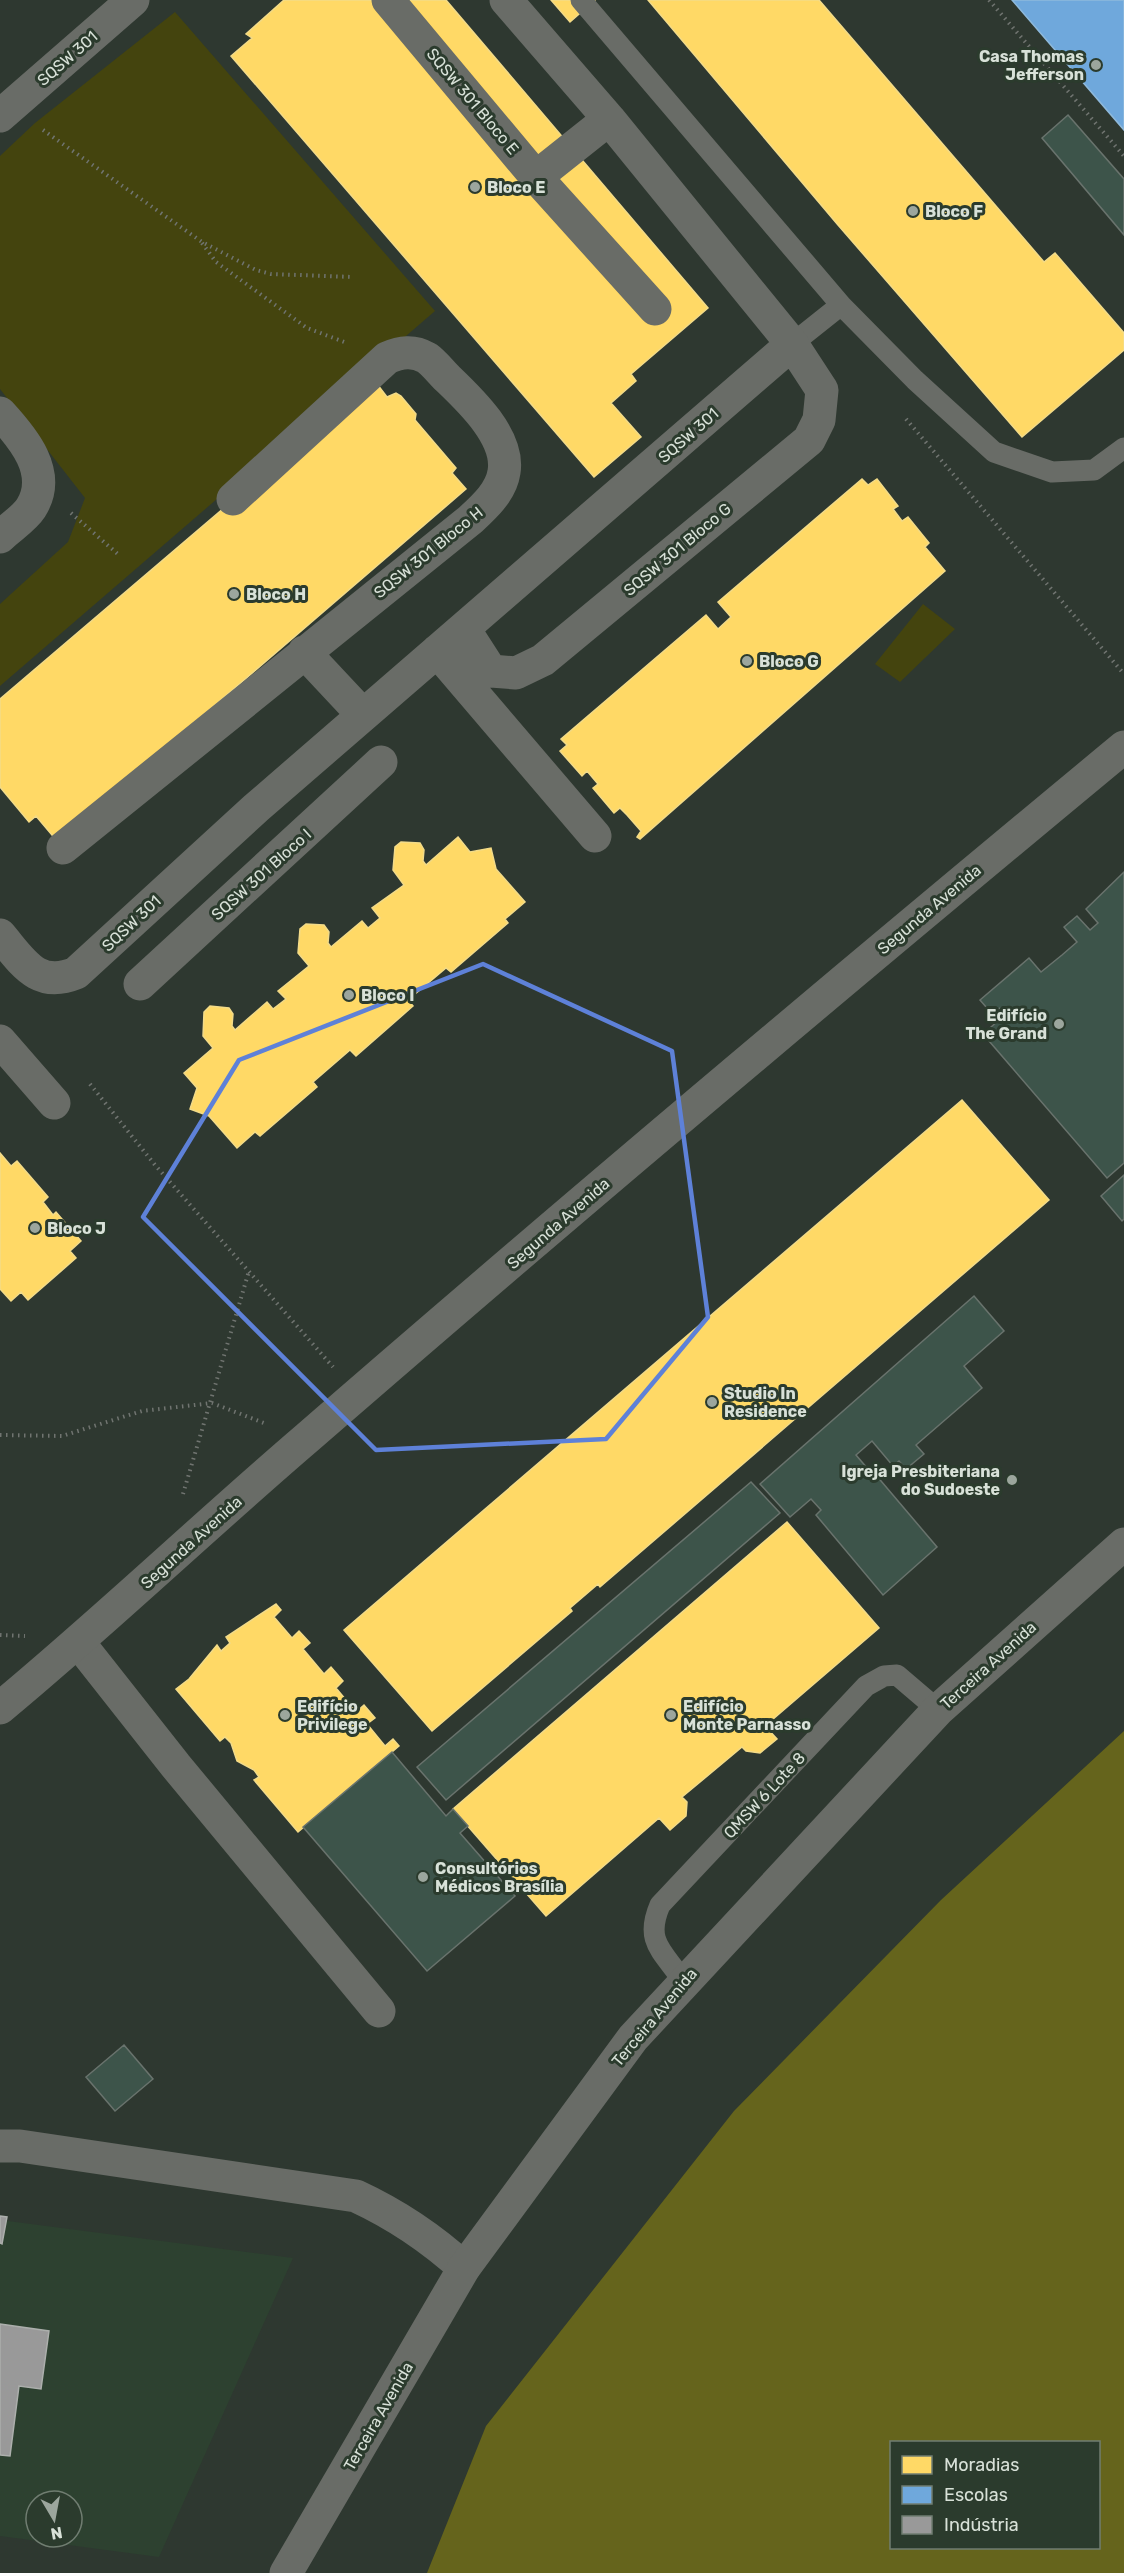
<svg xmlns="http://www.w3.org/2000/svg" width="1124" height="2573" viewBox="0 0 1124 2573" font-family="Rubik,sans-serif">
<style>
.built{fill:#2d4130;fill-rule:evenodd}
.green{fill:#44440e}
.forest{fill:#65641c;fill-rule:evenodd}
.homes{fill:#ffd966;stroke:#f3db88;stroke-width:1.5}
.schools{fill:#6fa8dc;stroke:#8eb9db;stroke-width:1.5}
.industry{fill:#999;stroke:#acafac;stroke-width:1.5}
.building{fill:#3d544a;stroke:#69736d;stroke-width:1.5}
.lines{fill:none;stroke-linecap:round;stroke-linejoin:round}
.path{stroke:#707470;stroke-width:4;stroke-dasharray:1.5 4.5;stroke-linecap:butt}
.service{stroke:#696c67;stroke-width:21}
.minor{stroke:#696c67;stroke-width:33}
.tertiary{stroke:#696c67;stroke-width:33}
.marked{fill:none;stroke:#5e81d8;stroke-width:4.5;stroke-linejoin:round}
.poi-dot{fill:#9ca69d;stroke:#2b3b2d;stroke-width:2}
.labels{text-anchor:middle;stroke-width:6;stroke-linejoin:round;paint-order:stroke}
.poi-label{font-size:16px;font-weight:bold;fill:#d8e1d8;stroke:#2b3b2d;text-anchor:start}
.street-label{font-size:16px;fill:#d8e1d8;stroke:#2b3b2d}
</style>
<rect width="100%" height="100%" fill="#2e3830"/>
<!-- built -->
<path class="built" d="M0 2220 293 2258 159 2557 0 2536ZM36 2501H72V2537H36Z"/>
<!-- green -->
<path class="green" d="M175 12 435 311 0 686V604L68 542 85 498 0 389V156L35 123Z
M923 604 955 629 900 682 875 664Z"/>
<!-- forest -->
<path class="forest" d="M1124 1731V2573H427L486 2426 734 2111 941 1900ZM892 2442H1098V2548H892Z"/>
<!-- homes -->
<path class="homes" d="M284 0H446L708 308 631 374 636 381 611 403 641 437 594 477 231 56 252 38 246 34Z
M551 0H595L570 22Z
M648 0H819L1044 262 1055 253 1124 333V350L1022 437 838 225Z
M374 380 387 397 396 393 401 396 416 414 415 420 456 468 452 473 466 489 57 841 36 816 29 822 0 787V699Z
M862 479 868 485 877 479 898 506 893 509 902 521 908 517 929 543 925 547 945 571 640 839 637 837 641 831 627 815 620 808 614 813 593 788 598 784 587 771 582 776 560 751 567 745 561 739 706 615 718 629 731 617 718 602Z
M458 837 470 852 491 848 496 869 525 902 505 919 508 923 451 972 446 968 408 1000 413 1006 356 1056 350 1050 313 1082 317 1087 260 1136 255 1132 237 1148 209 1116 190 1109 197 1088 184 1073 213 1048 203 1036 204 1012 210 1006 229 1008 233 1014 232 1026 235 1030 267 1002 273 1009 286 999 278 991 309 966 298 953 300 929 306 924 324 925 329 932 328 943 331 947 362 921 368 928 380 918 372 908 404 885 393 870 395 847 401 842 420 843 424 850 423 861 426 865Z
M962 1100 1049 1200 600 1587 598 1584 570 1608 572 1611 432 1731 344 1630Z
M0 1153 11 1166 17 1161 48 1197 43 1202 53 1215 56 1212 81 1241 70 1251 76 1258 28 1300 21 1292 11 1301 0 1289Z
M787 1522 879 1628 765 1726 777 1739 760 1753 746 1751 742 1747 682 1797 687 1802 686 1816 670 1830 659 1818 546 1916 453 1809Z
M276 1604 281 1610 274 1617 292 1638 299 1631 310 1643 303 1649 324 1674 331 1667 343 1681 336 1688 356 1712 364 1705 375 1718 367 1724 385 1746 393 1739 399 1746 298 1832 254 1780 259 1777 254 1770 237 1761 231 1743 225 1737 220 1741 176 1689 189 1679 217 1645 221 1651 230 1643 226 1637Z"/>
<!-- schools -->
<path class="schools" d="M1012 0H1124V130Z"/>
<!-- industry -->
<path class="industry" d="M0 2216 7 2217 2 2244 0 2243Z
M0 2324 49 2331 41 2389 19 2386 10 2456 0 2455Z"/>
<!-- building -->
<path class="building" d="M1068 115 1124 179V235L1042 138Z
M1124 872V1163L1107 1178 983 1034 1006 1014 1000 1008 993 1015 980 1000 1029 958 1041 972 1062 955 1077 942 1064 927 1077 916 1090 930 1098 923 1086 909Z
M1124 1175V1219L1122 1221 1101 1196Z
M974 1296 1004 1331 964 1366 982 1388 916 1445 924 1454 906 1469 899 1461 893 1466 872 1441 856 1455 868 1469 870 1468 937 1547 883 1595 816 1515 821 1510 811 1499 790 1517 760 1484Z
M751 1482 780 1513 446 1800 417 1767Z
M392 1752 446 1816 453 1809 468 1826 460 1833 515 1896 427 1971 303 1827Z
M124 2045 153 2079 115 2111 86 2077Z"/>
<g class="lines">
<!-- path -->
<path class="path" d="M989 0 1124 156
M43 130 202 242 256 270 271 274 353 277
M202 243 216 262 307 328 347 343
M906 419 1124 674
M71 513 120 556
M90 1084 155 1165 333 1367
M0 1435 62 1436 142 1411 212 1403 264 1423
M183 1494 249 1271
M0 1635 25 1636"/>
<!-- service -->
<path class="service" d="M581 0 841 305
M792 344 841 305 915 380 994 452 1052 472 1094 470 1124 448
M683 1981C663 1951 644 1942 660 1905L866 1686 884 1676 897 1675 938 1710"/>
<!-- minor -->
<path class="minor" d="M388 0 536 177 655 309
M0 116 133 0
M536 177 609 119
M0 413C23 438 53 473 31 508 24 519 9 528 0 537
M464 629 491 671 516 673 543 660 809 440 819 420 822 390 792 344 609 119 506 0
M437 651 595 836
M304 652 363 715
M63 848 470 520C484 507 501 492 504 472 510 437 469 399 446 377 440 371 434 363 427 358 413 350 401 352 387 358L233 499
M0 935C23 962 37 989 76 973L256 808 792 344
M140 984 381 762
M0 1041 54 1103
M79 1643 176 1766 379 2011
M0 2146H20L356 2196C397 2215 430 2237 464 2268"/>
<!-- tertiary -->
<path class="tertiary" d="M0 1708C105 1621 203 1527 307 1438 576 1204 849 975 1124 747
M286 2573 464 2268 633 2038 938 1710 1124 1544"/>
</g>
<!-- marked area -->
<path class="marked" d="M483 964 672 1051 708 1317 606 1439 376 1450 143 1217 239 1060Z"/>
<!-- markers -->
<g class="poi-dot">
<circle cx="1096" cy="65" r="6"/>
<circle cx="475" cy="187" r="6"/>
<circle cx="913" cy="211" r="6"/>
<circle cx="234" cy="594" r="6"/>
<circle cx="747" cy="661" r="6"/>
<circle cx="349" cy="995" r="6"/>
<circle cx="1059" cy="1024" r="6"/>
<circle cx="35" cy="1228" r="6"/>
<circle cx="712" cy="1402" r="6"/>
<circle cx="1012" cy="1480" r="6"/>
<circle cx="285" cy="1715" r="6"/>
<circle cx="671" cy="1715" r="6"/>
<circle cx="423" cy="1877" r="6"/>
</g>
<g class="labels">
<!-- poi labels -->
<g class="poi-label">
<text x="1084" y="62" text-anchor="end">Casa Thomas<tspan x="1084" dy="18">Jefferson</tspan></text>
<text x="487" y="193">Bloco E</text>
<text x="925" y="217">Bloco F</text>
<text x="246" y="600">Bloco H</text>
<text x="759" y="667">Bloco G</text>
<text x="361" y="1001">Bloco I</text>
<text x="1047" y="1021" text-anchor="end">Edifício<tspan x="1047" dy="18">The Grand</tspan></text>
<text x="47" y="1234">Bloco J</text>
<text x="724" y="1399">Studio In<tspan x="724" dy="18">Residence</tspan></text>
<text x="1000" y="1477" text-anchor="end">Igreja Presbiteriana<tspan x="1000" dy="18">do Sudoeste</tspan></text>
<text x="297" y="1712">Edifício<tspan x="297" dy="18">Privilege</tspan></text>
<text x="683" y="1712">Edifício<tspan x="683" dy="18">Monte Parnasso</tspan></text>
<text x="435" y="1874">Consultórios<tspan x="435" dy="18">Médicos Brasília</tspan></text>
</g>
<!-- street labels -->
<g class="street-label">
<text transform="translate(67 58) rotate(-41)" y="6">SQSW 301</text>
<text transform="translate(473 101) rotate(50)" y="6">SQSW 301 Bloco E</text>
<text transform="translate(688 435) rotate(-41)" y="6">SQSW 301</text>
<text transform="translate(677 549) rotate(-40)" y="6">SQSW 301 Bloco G</text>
<text transform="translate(428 552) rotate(-39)" y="6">SQSW 301 Bloco H</text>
<text transform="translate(261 874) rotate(-42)" y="6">SQSW 301 Bloco I</text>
<text transform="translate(929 909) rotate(-40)" y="6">Segunda Avenida</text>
<text transform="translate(131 923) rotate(-43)" y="6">SQSW 301</text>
<text transform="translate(558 1223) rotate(-41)" y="6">Segunda Avenida</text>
<text transform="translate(191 1542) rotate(-42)" y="6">Segunda Avenida</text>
<text transform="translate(988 1665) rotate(-42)" y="6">Terceira Avenida</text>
<text transform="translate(764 1795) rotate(-47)" y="6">QMSW 6 Lote 8</text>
<text transform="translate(654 2017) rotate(-50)" y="6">Terceira Avenida</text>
<text transform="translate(378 2416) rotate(-60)" y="6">Terceira Avenida</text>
</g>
</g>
<!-- legend -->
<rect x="890" y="2441" width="210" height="108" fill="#2b3b2d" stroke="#707d71" stroke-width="1.5"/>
<rect x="902" y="2456" width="30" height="18" fill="#ffd966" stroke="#707d71" stroke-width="1.5"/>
<text x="944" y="2471" font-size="18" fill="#d8e1d8">Moradias</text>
<rect x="902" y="2486" width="30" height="18" fill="#6fa8dc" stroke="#707d71" stroke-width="1.5"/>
<text x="944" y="2501" font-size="18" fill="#d8e1d8">Escolas</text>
<rect x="902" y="2516" width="30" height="18" fill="#999999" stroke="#707d71" stroke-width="1.5"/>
<text x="944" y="2531" font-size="18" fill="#d8e1d8">Indústria</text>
<!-- north arrow -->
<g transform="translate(54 2519) rotate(170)"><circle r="28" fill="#2b3b2d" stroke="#707d71" stroke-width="1.5"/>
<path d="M0-4.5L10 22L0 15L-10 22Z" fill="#9ca69d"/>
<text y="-9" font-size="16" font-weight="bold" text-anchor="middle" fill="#d8e1d8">N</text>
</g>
</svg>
